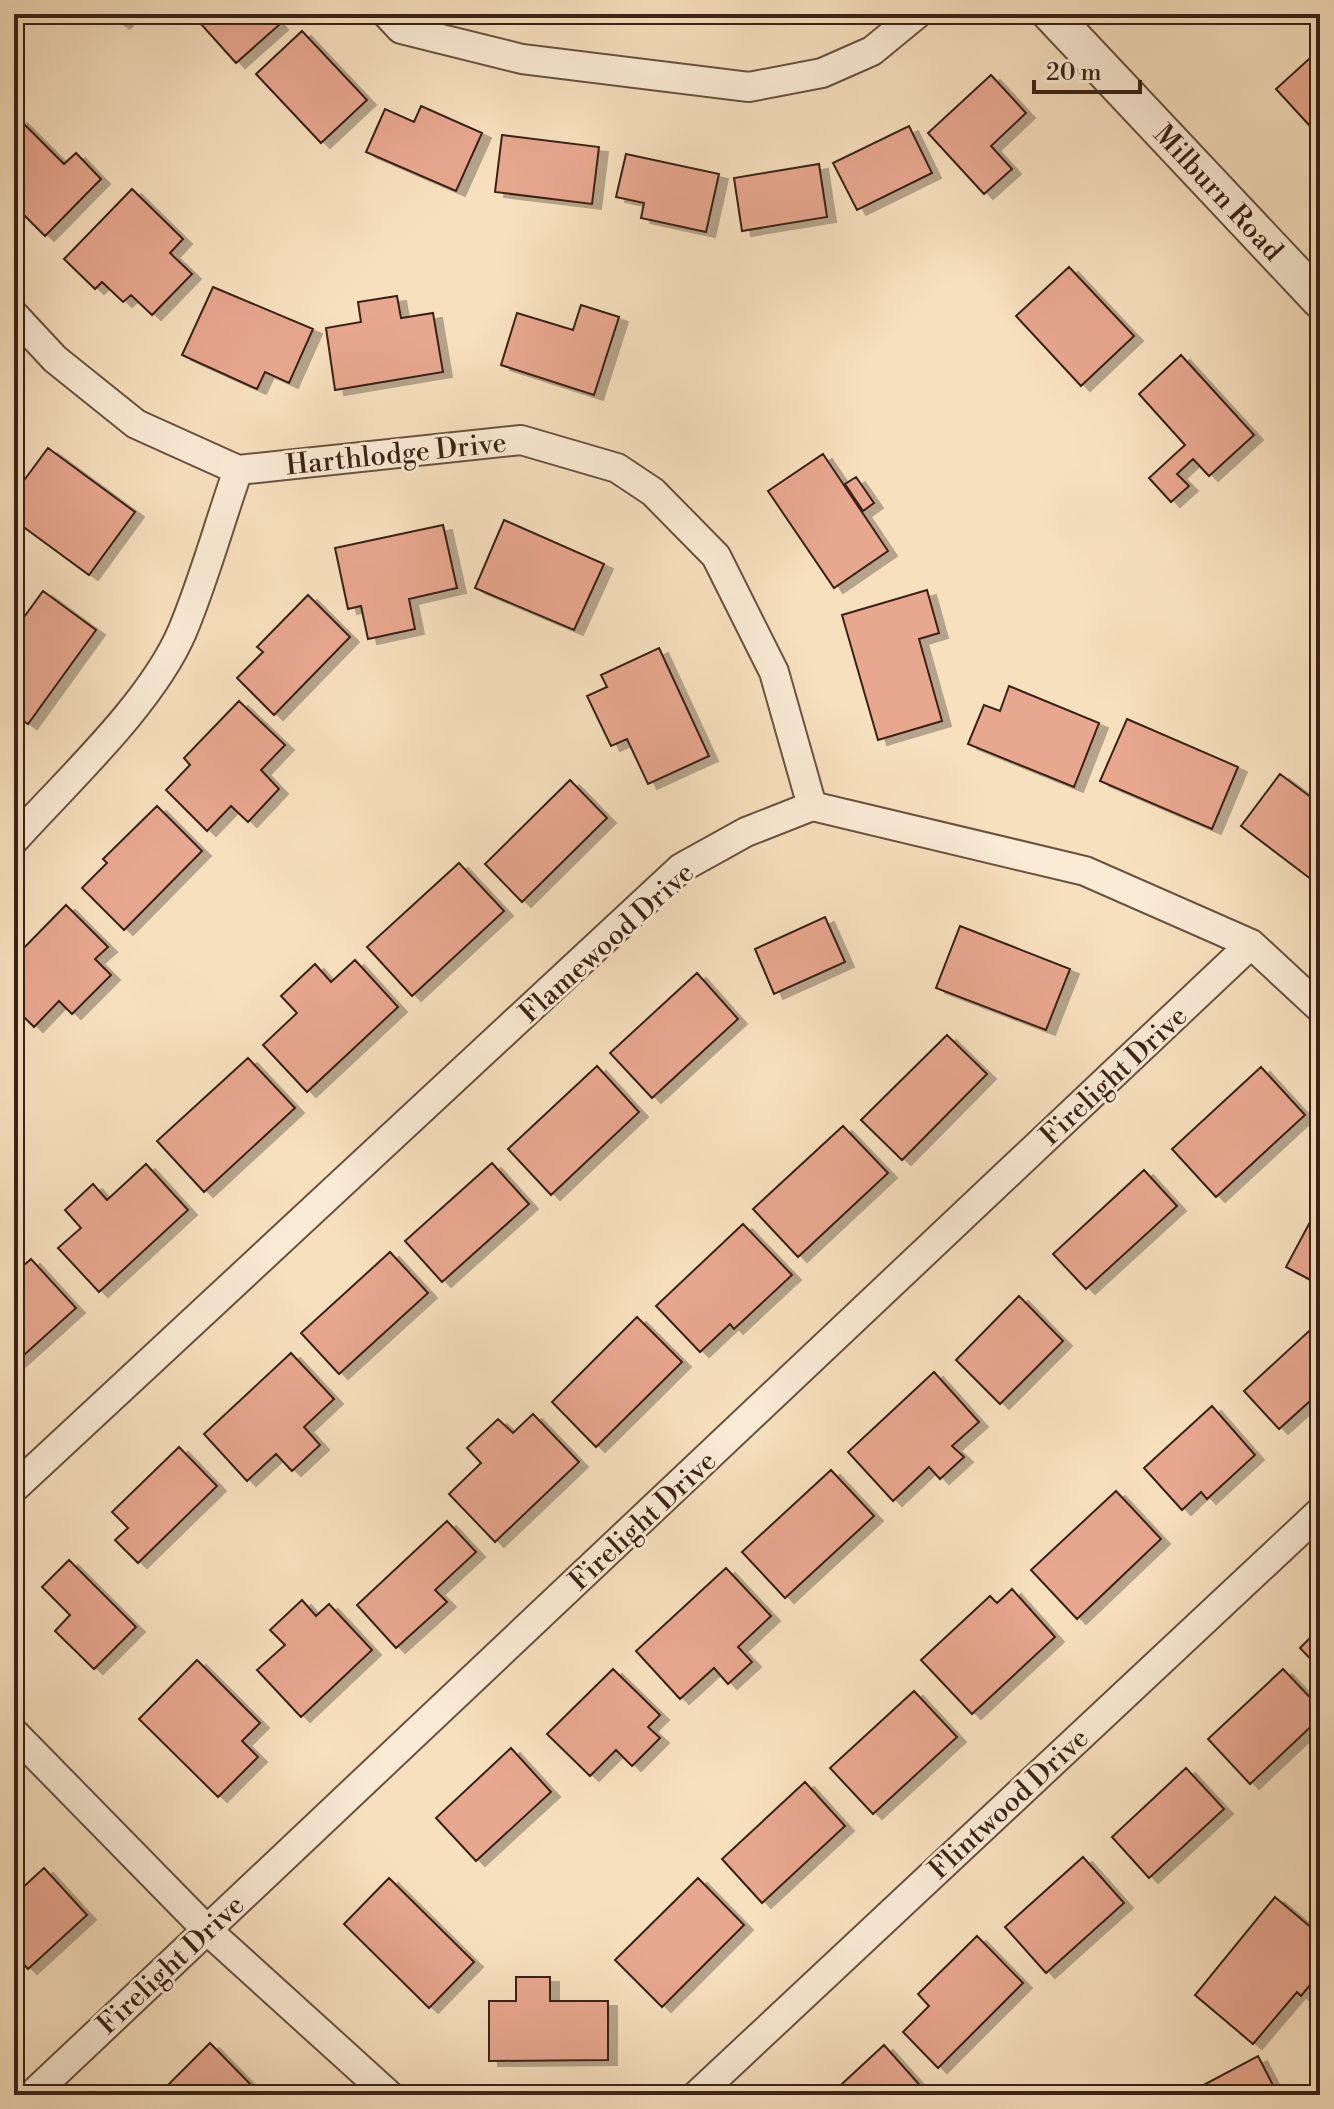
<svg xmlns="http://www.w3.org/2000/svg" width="1334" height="2109" viewBox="0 0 1334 2109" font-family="'Libre Bodoni',serif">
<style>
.building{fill:#e8a78f;stroke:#3a2216;stroke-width:2;filter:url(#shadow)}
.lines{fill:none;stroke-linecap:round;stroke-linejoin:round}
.minor-casing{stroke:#695240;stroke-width:32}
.tertiary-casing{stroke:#695240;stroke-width:40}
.minor{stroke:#faebd5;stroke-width:28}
.tertiary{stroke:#faebd5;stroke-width:36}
.labels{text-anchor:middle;stroke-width:6;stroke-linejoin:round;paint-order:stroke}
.street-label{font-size:28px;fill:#3a2216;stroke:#faebd5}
</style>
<defs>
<filter id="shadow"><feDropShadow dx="9" dy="5" stdDeviation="0" flood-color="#0004"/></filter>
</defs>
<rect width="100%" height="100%" fill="#f7e0be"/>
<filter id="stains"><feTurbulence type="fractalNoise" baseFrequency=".0025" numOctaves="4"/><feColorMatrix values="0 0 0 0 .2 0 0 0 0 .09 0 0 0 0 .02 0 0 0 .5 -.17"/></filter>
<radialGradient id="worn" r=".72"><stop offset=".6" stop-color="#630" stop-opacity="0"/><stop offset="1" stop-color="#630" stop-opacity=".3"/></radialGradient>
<!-- building -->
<path class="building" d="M108 14H130L121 24Z
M192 14H269L279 25 236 63Z
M302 31 367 100 321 143 256 74Z
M1320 49V114L1309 125 1276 89Z
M991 75 1026 113 991 146 1012 169 984 194 928 133Z
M421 106 482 133 456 191 366 152 385 109 414 122Z
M18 118 64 164 76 153 101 179 45 236 14 205V122Z
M909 126 932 173 857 210 833 163Z
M502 135 599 147 592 204 495 192Z
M626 154 719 174 706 232 641 218 644 203 616 197Z
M819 164 827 217 742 231 734 178Z
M132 189 183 239 170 253 192 274 152 315 131 295 123 302 102 282 95 289 64 259Z
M1069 267 1134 336 1081 386 1016 316Z
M213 287 313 329 289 383 265 372 257 389 182 355Z
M397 296 401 318 433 313 443 372 335 390 326 328 361 322 358 302Z
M581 305 619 317 594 395 501 365 517 313 573 330Z
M1181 355 1254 435 1209 476 1193 459 1177 474 1189 486 1171 502 1149 478 1185 445 1139 394Z
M48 448 135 512 89 575 14 520V494Z
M823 454 888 551 834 588 768 491Z
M856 477 874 503 863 511 845 484Z
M504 520 604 564 574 630 475 588Z
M1320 524V544L1310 533Z
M443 525 457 588 409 599 415 629 368 639 361 606 348 609 335 548Z
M927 590 939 633 919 639 942 721 878 740 842 615Z
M43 591 96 630 28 724 14 714V631Z
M308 595 350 637 274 715 237 678 263 652 257 647Z
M659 648 709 756 648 784 627 739 611 746 587 696 607 687 601 675Z
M1009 686 1099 723 1074 787 968 744 984 705 1000 711Z
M239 701 285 745 261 770 279 789 248 822 231 806 207 831 166 790 190 765 184 758Z
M1127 719 1238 767 1212 829 1100 781Z
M1280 774 1320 804V886L1241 826Z
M570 780 607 818 522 902 485 864Z
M157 806 202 851 124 930 82 888 107 863 103 859Z
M459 863 504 911 412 996 367 947Z
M66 905 108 947 95 959 111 975 72 1014 59 1001 34 1027 14 1007V958Z
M825 917 845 962 774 994 755 949Z
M960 926 1070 969 1046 1030 936 988Z
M355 960 398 1007 307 1092 263 1045 297 1013 281 996 315 964 331 982Z
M697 973 738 1019 652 1098 610 1053Z
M947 1035 987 1074 902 1160 861 1120Z
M248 1058 295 1108 204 1192 157 1141Z
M597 1066 639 1112 551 1195 508 1149Z
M1261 1067 1305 1115 1216 1197 1172 1149Z
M843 1126 888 1173 798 1257 753 1209Z
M492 1163 529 1204 442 1282 405 1241Z
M146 1164 188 1210 99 1292 58 1248 81 1228 65 1210 93 1184 107 1200Z
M1144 1170 1177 1206 1086 1289 1053 1254Z
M1317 1209 1320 1211V1285L1286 1267Z
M743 1224 792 1275 734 1329 730 1324 700 1352 656 1306Z
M390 1252 428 1293 339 1374 301 1333Z
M31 1259 76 1308 14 1364V1274Z
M1019 1296 1063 1341 1000 1404 956 1360Z
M637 1317 682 1362 596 1447 552 1402Z
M1320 1321V1392L1279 1429 1244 1391Z
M291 1353 334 1399 304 1427 320 1445 292 1471 276 1454 247 1481 204 1434Z
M934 1372 979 1422 952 1446 964 1457 940 1479 929 1467 893 1501 848 1452Z
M1212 1406 1255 1455 1207 1499 1201 1492 1182 1510 1144 1468Z
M533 1414 579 1462 495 1542 449 1494 481 1463 467 1448 498 1419 513 1433Z
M179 1447 217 1486 138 1563 115 1540 128 1528 112 1512Z
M831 1470 874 1516 785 1598 742 1552Z
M1116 1491 1161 1539 1077 1619 1031 1570Z
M447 1521 476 1552 435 1590 447 1602 396 1648 357 1605Z
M69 1560 136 1627 94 1669 55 1631 70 1615 42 1587Z
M726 1568 771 1616 738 1647 752 1662 728 1684 714 1668 680 1699 636 1651Z
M1012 1589 1055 1637 972 1714 921 1660 990 1596 997 1603Z
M302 1600 316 1616 329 1604 372 1650 301 1717 257 1670 285 1645 270 1630Z
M1320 1628V1669L1300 1648Z
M197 1660 260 1723 242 1741 258 1757 218 1797 139 1719Z
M613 1669 660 1715 648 1727 660 1738 632 1766 616 1750 590 1776 547 1734Z
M1283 1669 1320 1708V1718L1250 1784 1208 1739Z
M914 1691 957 1737 873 1814 830 1768Z
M511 1748 551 1792 476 1861 436 1818Z
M1186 1768 1224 1809 1149 1878 1112 1837Z
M805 1782 845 1826 762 1903 722 1859Z
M1083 1857 1124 1903 1046 1973 1005 1927Z
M44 1868 87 1915 28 1969 14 1954V1884L20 1890Z
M389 1878 474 1962 429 2008 344 1924Z
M698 1878 744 1925 662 2007 615 1960Z
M1275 1897 1320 1935V1973L1301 1996 1297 1992 1253 2044 1195 1995Z
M977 1936 1023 1983 938 2068 903 2032 929 2006 918 1994Z
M516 1977H550V2001H608V2060L489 2061V2001H516Z
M210 2043 256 2090 251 2095H158Z
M884 2045 925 2091 921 2095H830Z
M1258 2056 1278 2095H1199L1196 2089Z"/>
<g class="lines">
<defs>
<path id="minor" d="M387 14 401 29 522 59 749 87 822 73 872 51 917 14
M14 315 55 359 136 424 238 470 521 440 617 468 653 492 716 556 774 672 812 806
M14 840C67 781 151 704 182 632 204 580 219 524 238 470
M14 1488 681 868 746 832 812 806 1085 871 1251 944 1320 1008
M14 1733 207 1930 389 2095
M32 2095 1251 944
M697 2095 1320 1512"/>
<path id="tertiary" d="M1051 14 1320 300"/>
</defs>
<!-- minor casing -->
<use href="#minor" class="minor-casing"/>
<!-- tertiary casing -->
<use href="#tertiary" class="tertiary-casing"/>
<!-- minor -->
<use href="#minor" class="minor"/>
<!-- tertiary -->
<use href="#tertiary" class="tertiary"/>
</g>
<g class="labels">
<!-- street labels -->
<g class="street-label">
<text transform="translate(1219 192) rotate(47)" y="10">Milburn Road</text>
<text transform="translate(396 453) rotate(-6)" y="10">Harthlodge Drive</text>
<text transform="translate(606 942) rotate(-42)" y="10">Flamewood Drive</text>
<text transform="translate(1113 1075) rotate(-43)" y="10">Firelight Drive</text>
<text transform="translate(642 1520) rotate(-43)" y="10">Firelight Drive</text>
<text transform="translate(1008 1803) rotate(-43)" y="10">Flintwood Drive</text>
<text transform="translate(170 1964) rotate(-43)" y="10">Firelight Drive</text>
</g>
</g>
<!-- margin -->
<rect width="1334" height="2109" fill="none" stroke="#f7e0be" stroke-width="48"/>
<rect x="16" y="16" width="1302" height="2077" fill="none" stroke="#3a2216" stroke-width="4"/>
<rect x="24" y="24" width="1286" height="2061" fill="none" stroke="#3a2216" stroke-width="2"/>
<!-- scale -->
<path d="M1034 80v12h106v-12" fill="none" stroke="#3a2216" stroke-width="4"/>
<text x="1046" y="80" font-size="24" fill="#3a2216" stroke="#faebd5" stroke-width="6" paint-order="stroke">20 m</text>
<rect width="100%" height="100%" filter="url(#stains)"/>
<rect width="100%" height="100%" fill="url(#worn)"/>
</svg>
